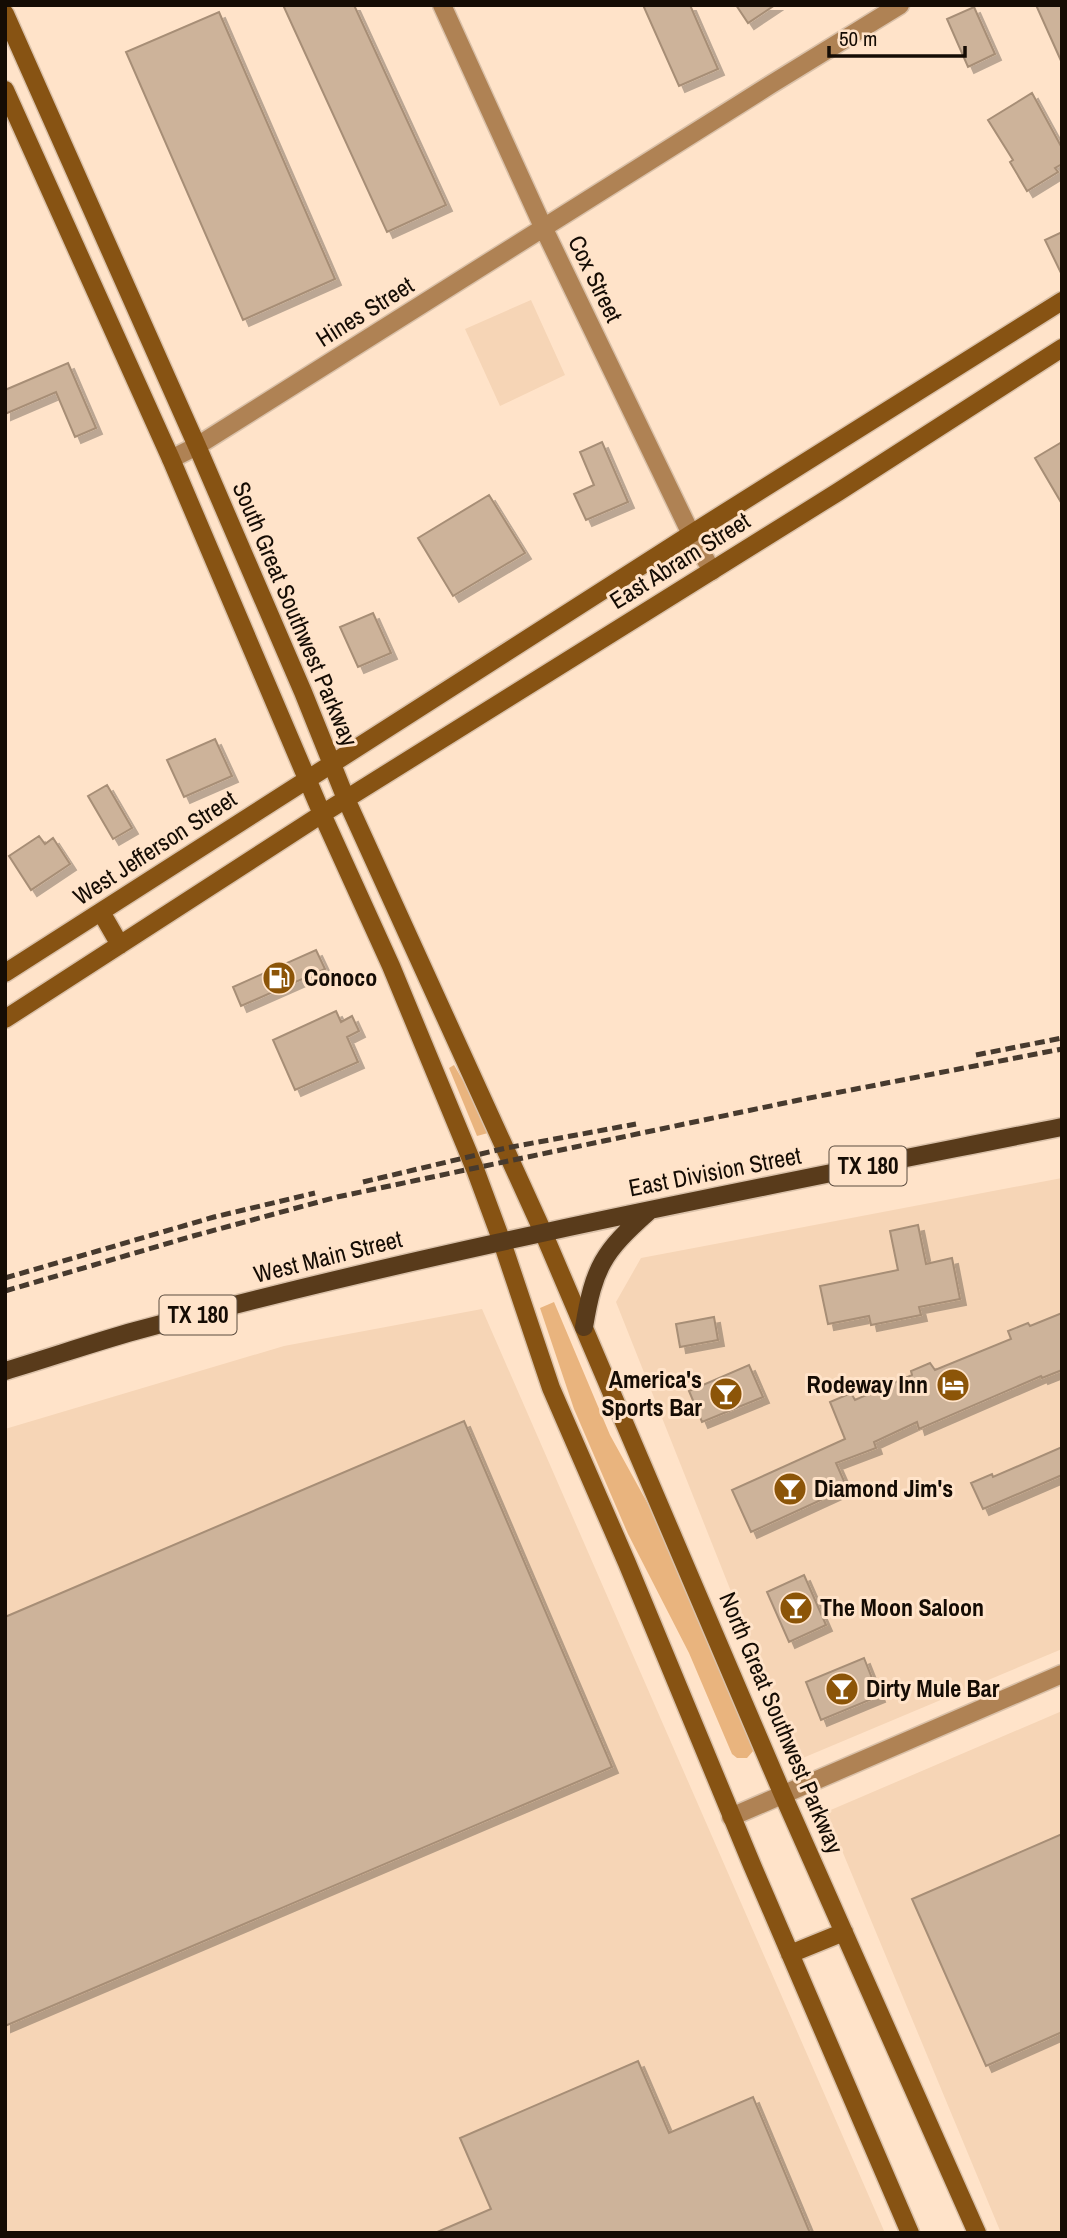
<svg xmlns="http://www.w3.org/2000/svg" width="1067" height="2238" viewBox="0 0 1067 2238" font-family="'Archivo Narrow',sans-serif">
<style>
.built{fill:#f6d5b6}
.green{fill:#e9b47e}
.building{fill:#cdb39a;stroke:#a78e76;stroke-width:2;filter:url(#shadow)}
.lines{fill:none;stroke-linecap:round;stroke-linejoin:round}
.minor-casing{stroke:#dac1a9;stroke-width:21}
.secondary-casing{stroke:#dac1a9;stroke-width:21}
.primary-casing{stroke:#dac1a9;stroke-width:21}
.minor{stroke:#af8254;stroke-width:18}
.secondary{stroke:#875313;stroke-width:18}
.primary{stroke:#593b1b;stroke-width:18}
.rail{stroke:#473a2e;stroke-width:5;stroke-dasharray:10 5;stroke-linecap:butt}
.labels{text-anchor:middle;stroke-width:6;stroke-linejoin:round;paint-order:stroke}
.shield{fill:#ffe3c9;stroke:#5b4c3f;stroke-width:2}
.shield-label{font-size:23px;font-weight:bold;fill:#150c04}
.street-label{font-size:24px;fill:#150c04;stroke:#ffe3c9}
.poi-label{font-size:24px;font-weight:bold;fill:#150c04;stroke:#ffe3c9;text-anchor:start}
</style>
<defs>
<filter id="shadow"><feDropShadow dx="6" dy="6" stdDeviation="0" flood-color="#0004"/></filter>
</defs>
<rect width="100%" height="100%" fill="#ffe3c9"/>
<!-- built -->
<path class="built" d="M531 300 565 375 500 406 465 329Z
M1062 1178V1649L798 1760 616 1302 641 1258Z
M482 1309 885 2233H5V1429L284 1346Z
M1062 1711V2233H1001L826 1812Z"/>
<!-- green -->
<path class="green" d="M454 1065 469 1091 488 1133 477 1136 449 1068Z
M554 1302 610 1435 665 1535 753 1740 754 1750 747 1758H737L732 1754 689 1653 628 1534 574 1409 540 1308Z"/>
<!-- building -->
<path class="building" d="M283 5H354L446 205 387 232Z
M643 5H690L718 69 679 86Z
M736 5H775L748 23Z
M1036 5H1062V63Z
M974 7 995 54 968 67 947 19Z
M219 12 335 279 243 320 126 52Z
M1032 93 1062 148V164L1055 168 1058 172 1027 191 1010 162 1013 160 988 120Z
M1062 232V275L1045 240Z
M68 363 96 428 75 437 56 392 5 414V390Z
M602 442 628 502 586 520 574 494 594 485 580 452Z
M1062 442V504L1035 458Z
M489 495 525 553 453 596 418 538Z
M373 613 391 653 358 667 340 627Z
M215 739 232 776 184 797 167 760Z
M107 785 132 828 113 839 88 796Z
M39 836 45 844 53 838 70 864 31 890 9 856Z
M316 950 325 969 241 1006 233 987Z
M336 1011 341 1022 352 1016 359 1031 347 1037 358 1062 295 1090 273 1040Z
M918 1225 926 1264 952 1258 960 1299 919 1307 921 1315 871 1325 869 1316 828 1324 820 1286 898 1270 890 1231Z
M1062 1313V1370L1042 1378 1041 1376 919 1429 917 1422 874 1442 876 1448 836 1463 847 1488 751 1532 732 1490 845 1439 830 1402 851 1393 855 1400 912 1375 911 1371 930 1363 935 1370 1011 1339 1008 1331 1028 1323 1030 1326Z
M714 1317 718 1340 680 1347 676 1324Z
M749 1365 763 1397 702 1422 689 1391Z
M464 1421 612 1767 5 2026V1617Z
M1062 1447V1475L983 1509 971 1483 992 1474 993 1477Z
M804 1575 826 1625 789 1642 767 1592Z
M864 1658 879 1696 821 1720 806 1682Z
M1062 1834V2032L986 2066 912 1899Z
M638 2061 669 2133 753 2097 810 2233H435L491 2209 460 2138Z"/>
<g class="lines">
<defs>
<path id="minor" d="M442 5 544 229 691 534 712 571
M171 459 197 446 770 85 900 5
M731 1817 1062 1674"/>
<path id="secondary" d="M5 14 197 446 303 692 346 799 543 1232 783 1795 977 2233
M5 90 171 459 322 814 391 966 475 1169 502 1242 551 1388 627 1563 752 1865 910 2233
M101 912 120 945
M5 973 691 534 1062 301
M5 1019 322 814 838 492 1062 348
M790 1954 844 1932"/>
<path id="primary" d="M584 1327C594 1267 603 1252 648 1212
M5 1371C49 1358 92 1343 135 1331 441 1248 752 1189 1062 1127"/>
</defs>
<!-- minor casing -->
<use href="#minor" class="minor-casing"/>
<!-- secondary casing -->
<use href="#secondary" class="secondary-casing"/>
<!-- primary casing -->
<use href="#primary" class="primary-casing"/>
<!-- minor -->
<use href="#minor" class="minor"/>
<!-- secondary -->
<use href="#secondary" class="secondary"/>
<!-- primary -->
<use href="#primary" class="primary"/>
<!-- rail -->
<path class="rail" d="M976 1055 1062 1038
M363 1182 506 1148 636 1124
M5 1278 214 1217 315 1193
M5 1291 193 1236 337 1197 799 1100 1062 1049"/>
</g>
<!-- icons -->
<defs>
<symbol id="fuel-disc" viewBox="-11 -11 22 22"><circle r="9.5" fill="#8c5508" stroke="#ffe3c9"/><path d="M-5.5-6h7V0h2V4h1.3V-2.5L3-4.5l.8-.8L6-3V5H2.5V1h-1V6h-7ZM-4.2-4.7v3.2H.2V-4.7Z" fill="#fff"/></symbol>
<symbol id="hotel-disc" viewBox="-11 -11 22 22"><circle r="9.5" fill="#8c5508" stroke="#ffe3c9"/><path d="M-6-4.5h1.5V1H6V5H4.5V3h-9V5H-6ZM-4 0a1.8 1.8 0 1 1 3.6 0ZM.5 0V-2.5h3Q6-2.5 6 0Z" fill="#fff"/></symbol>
<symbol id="bar-disc" viewBox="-11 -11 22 22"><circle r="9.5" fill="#8c5508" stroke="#ffe3c9"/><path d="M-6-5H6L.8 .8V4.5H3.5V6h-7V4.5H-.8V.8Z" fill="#fff"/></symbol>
</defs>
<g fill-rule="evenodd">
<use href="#fuel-disc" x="260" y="959" width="38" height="38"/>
<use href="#hotel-disc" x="934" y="1366" width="38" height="38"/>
<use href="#bar-disc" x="707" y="1375" width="38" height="38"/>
<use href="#bar-disc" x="771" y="1470" width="38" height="38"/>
<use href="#bar-disc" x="777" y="1589" width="38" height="38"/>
<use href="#bar-disc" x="823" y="1670" width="38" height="38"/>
</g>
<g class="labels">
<!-- shield labels -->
<g class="shield">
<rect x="829.5" y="1146.5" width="77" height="39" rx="5"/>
<rect x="159.5" y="1295.5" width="77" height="39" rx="5"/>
</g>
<g class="shield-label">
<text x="868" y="1174">TX 180</text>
<text x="198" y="1323">TX 180</text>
</g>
<!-- street labels -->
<g class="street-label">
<text transform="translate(595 279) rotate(64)" y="8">Cox Street</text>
<text transform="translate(365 312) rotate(-32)" y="8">Hines Street</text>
<text transform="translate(680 561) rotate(-32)" y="8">East Abram Street</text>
<text transform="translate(295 614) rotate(67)" y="8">South Great Southwest Parkway</text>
<text transform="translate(155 848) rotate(-33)" y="8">West Jefferson Street</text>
<text transform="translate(715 1172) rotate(-11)" y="8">East Division Street</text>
<text transform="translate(328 1257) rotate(-14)" y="8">West Main Street</text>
<text transform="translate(781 1723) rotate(67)" y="8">North Great Southwest Parkway</text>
</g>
<!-- poi labels -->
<g class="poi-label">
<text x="304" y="986">Conoco</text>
<text x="702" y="1388" text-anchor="end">America's<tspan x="702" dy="28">Sports Bar</tspan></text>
<text x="928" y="1393" text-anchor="end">Rodeway Inn</text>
<text x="814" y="1497">Diamond Jim's</text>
<text x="820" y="1616">The Moon Saloon</text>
<text x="866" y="1697">Dirty Mule Bar</text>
</g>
</g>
<!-- border -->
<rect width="1067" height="2238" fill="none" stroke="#150c04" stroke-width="14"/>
<!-- scale -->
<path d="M829 46v10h136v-10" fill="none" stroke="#150c04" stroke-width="3.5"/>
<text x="839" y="46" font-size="21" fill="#150c04" stroke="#ffe3c9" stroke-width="5" paint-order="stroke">50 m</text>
</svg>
